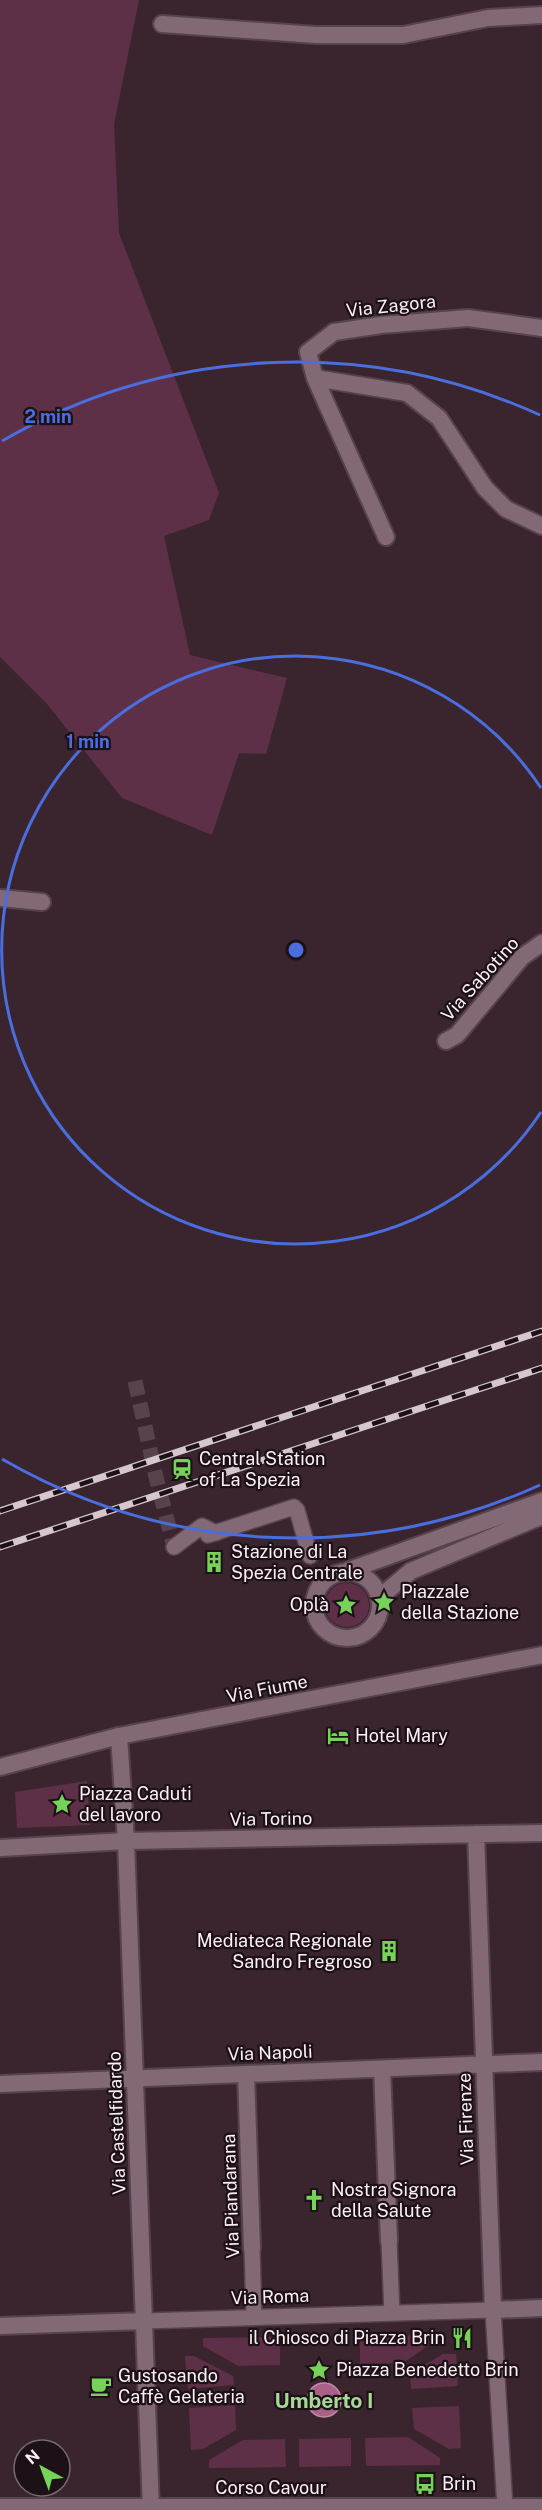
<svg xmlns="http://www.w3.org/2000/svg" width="542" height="2510" viewBox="0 0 542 2510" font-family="'Public Sans',sans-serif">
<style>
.green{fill:#5d3048}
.water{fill:#aa6187;stroke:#c38ca8;stroke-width:1.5}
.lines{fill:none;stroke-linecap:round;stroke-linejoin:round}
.pedestrian-tunnel{stroke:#57434d;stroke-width:15;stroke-dasharray:15 8;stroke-linecap:butt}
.pedestrian-casing{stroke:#56434d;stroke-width:18}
.minor-casing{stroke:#56434d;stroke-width:20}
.tertiary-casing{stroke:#56434d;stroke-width:20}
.pedestrian{stroke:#836975;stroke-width:15}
.minor{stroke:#836975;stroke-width:16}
.tertiary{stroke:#836975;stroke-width:16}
.rail-casing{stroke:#d6c6cd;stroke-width:7}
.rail{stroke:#1b1116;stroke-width:4.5;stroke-dasharray:14;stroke-linecap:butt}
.ring{fill:none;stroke:#4a6ede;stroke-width:3}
.labels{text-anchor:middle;stroke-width:4.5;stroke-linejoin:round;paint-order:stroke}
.street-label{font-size:18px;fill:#feeff6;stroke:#1b1116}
.poi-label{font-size:18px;fill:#feeff6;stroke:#1b1116;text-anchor:start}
.quarter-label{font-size:21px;font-weight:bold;fill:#a7d898;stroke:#1b1116}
.centre{fill:#4a6ede;stroke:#1b1116;stroke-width:3}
.ring-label{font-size:18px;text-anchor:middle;font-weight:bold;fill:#4a6ede;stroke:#1b1116;stroke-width:4.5;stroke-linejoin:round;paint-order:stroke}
</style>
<rect width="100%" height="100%" fill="#3a252f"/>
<!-- green -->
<path class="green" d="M0 0H139L114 124 119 233 219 493 209 520 164 536 190 655 287 678 266 754 239 753 212 835 122 798 47 704 0 657Z
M325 1605a22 22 0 1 1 44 0a22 22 0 1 1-44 0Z
M87 1781 90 1825 17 1828 15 1792Z
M435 2335V2341L403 2363 360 2364V2336Z
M280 2337V2365L238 2366 203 2346V2338Z
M443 2354H456L458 2386 411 2389 410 2374Z
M185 2356H194L233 2376 234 2385 188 2389Z
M235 2405 236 2430 203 2449 191 2450 189 2408Z
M459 2406 461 2448 449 2449 414 2429 412 2408Z
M408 2437 440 2458V2465L366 2466 365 2438Z
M351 2438V2466L299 2467V2439Z
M285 2439 286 2467 209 2468V2460L243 2440Z"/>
<!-- water -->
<path class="water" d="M307 2400a17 17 0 1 1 34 0a17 17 0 1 1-34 0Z"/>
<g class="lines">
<!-- pedestrian-tunnel -->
<path class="pedestrian-tunnel" d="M135 1381 156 1477 174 1547"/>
<defs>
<path id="pedestrian" d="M208 1535 294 1507 297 1510 310 1556
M174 1547 202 1526 216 1533
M389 2241 392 2313
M252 2248 254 2317
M144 2321 493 2310 505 2508"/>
<path id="minor" d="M162 24 316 35H403L488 18 542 15
M315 378 407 393 439 418 485 488 506 509 542 526
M386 537 315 378 308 352 334 332 381 325 468 318 542 328
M0 898 42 902
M446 1041 457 1035 522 957 542 943
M347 1571 542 1501
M314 1605a33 33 0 1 1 66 0a33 33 0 1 1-66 0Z
M380 1597 411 1571 542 1516
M119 1736 126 1841 151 2510
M476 1834 493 2310 542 2308
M0 1848 126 1841 542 1833
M382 2069 389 2241
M246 2074 252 2248
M0 2084 542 2062
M0 2326 144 2321
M0 2507H542"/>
<path id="tertiary" d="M0 1767 119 1736 542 1655"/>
</defs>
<!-- pedestrian casing -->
<use href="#pedestrian" class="pedestrian-casing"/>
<!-- minor casing -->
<use href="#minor" class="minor-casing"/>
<!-- tertiary casing -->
<use href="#tertiary" class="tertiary-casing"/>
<!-- pedestrian -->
<use href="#pedestrian" class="pedestrian"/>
<!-- minor -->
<use href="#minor" class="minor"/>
<!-- tertiary -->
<use href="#tertiary" class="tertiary"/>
<defs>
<path id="rail" d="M0 1511 542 1331
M0 1547 542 1368"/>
</defs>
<!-- rail casing -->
<use href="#rail" class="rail-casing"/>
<!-- rail -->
<use href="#rail" class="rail"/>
</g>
<!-- distance rings -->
<g class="ring">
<path d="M541 1112A294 294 0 1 1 541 788"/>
<path d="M540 1485A588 588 0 0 1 2 1459M2 441A588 588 0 0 1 540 415"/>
</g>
<!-- icons -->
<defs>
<symbol id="station-bare" viewBox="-9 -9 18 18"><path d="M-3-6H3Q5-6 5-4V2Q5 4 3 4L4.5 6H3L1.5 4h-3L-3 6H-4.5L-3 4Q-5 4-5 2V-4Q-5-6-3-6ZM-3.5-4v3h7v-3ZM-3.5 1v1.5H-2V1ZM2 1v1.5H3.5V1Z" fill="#77d259" stroke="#1b1116" stroke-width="2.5" paint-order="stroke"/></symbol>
<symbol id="building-bare" viewBox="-9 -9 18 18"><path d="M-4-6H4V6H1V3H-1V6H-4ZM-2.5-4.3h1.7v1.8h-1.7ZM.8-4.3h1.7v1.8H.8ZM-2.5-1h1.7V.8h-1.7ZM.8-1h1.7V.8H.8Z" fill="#77d259" stroke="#1b1116" stroke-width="2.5" paint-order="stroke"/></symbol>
<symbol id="sight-bare" viewBox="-9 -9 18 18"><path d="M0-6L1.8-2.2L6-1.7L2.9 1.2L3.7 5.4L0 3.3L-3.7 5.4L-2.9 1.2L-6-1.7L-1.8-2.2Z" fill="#77d259" stroke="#1b1116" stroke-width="2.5" paint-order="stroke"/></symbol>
<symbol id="hotel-bare" viewBox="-9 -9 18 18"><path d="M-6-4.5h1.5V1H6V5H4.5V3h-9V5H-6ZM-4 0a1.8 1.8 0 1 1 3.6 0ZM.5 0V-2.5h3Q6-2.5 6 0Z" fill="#77d259" stroke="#1b1116" stroke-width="2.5" paint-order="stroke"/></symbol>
<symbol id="church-bare" viewBox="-9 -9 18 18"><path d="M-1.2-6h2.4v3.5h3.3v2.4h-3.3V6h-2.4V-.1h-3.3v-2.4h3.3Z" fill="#77d259" stroke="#1b1116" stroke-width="2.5" paint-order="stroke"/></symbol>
<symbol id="restaurant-bare" viewBox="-9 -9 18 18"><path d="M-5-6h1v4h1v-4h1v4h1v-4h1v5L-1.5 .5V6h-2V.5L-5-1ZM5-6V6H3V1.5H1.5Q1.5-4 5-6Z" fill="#77d259" stroke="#1b1116" stroke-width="2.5" paint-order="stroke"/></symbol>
<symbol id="cafe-bare" viewBox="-9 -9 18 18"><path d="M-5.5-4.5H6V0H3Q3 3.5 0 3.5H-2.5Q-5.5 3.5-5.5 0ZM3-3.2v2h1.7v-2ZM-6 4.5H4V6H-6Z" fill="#77d259" stroke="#1b1116" stroke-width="2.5" paint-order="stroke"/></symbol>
<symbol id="bus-bare" viewBox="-9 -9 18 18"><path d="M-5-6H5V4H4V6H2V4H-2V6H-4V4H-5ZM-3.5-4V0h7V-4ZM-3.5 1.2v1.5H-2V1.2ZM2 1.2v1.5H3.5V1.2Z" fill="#77d259" stroke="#1b1116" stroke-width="2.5" paint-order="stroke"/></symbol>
</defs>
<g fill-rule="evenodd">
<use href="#station-bare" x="167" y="1454" width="30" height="30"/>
<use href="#building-bare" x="199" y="1547" width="30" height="30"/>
<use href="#sight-bare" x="369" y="1587" width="30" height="30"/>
<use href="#sight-bare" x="331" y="1590" width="30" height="30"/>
<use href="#hotel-bare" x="323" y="1721" width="30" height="30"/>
<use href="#sight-bare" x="47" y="1789" width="30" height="30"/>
<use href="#building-bare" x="374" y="1936" width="30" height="30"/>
<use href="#church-bare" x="299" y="2185" width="30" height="30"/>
<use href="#restaurant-bare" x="447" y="2323" width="30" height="30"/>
<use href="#sight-bare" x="304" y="2355" width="30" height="30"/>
<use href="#cafe-bare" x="86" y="2371" width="30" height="30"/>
<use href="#bus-bare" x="410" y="2469" width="30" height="30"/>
</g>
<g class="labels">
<!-- street labels -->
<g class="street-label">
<text transform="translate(391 306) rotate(-6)" y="6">Via Zagora</text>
<text transform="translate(480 979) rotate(-48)" y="6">Via Sabotino</text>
<text transform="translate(267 1689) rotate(-11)" y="6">Via Fiume</text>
<text transform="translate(271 1819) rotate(-1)" y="6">Via Torino</text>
<text transform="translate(270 2053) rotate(-2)" y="6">Via Napoli</text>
<text transform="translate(466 2119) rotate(-92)" y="6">Via Firenze</text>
<text transform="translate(117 2123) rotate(-92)" y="6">Via Castelfidardo</text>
<text transform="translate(231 2196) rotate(-92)" y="6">Via Piandarana</text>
<text transform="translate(270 2297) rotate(-2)" y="6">Via Roma</text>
<text x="271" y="2494">Corso Cavour</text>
</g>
<!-- poi labels -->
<g class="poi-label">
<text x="199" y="1465">Central Station<tspan x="199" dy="21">of La Spezia</tspan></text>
<text x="231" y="1558">Stazione di La<tspan x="231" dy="21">Spezia Centrale</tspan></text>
<text x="401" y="1598">Piazzale<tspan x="401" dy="21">della Stazione</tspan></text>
<text x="329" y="1611" text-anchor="end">Oplà</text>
<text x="355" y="1742">Hotel Mary</text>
<text x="79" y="1800">Piazza Caduti<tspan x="79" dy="21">del lavoro</tspan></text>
<text x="372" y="1947" text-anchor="end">Mediateca Regionale<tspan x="372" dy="21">Sandro Fregroso</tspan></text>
<text x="331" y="2196">Nostra Signora<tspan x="331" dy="21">della Salute</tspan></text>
<text x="445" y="2344" text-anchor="end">il Chiosco di Piazza Brin</text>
<text x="336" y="2376">Piazza Benedetto Brin</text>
<text x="118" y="2382">Gustosando<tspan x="118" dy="21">Caffè Gelateria</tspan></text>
<text x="442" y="2490">Brin</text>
</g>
<!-- quarter labels -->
<g class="quarter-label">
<text x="324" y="2408">Umberto I</text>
</g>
</g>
<circle cx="296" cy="950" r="9" class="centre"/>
<g class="ring-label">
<text x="48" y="423">2 min</text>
<text x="88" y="748">1 min</text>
</g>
<!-- north arrow -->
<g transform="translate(42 2468) rotate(319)"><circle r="28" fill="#1b1116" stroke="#766a70" stroke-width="1.5"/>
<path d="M0-4.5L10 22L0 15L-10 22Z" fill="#77d259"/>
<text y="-9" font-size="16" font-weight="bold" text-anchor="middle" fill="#feeff6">N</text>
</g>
</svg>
